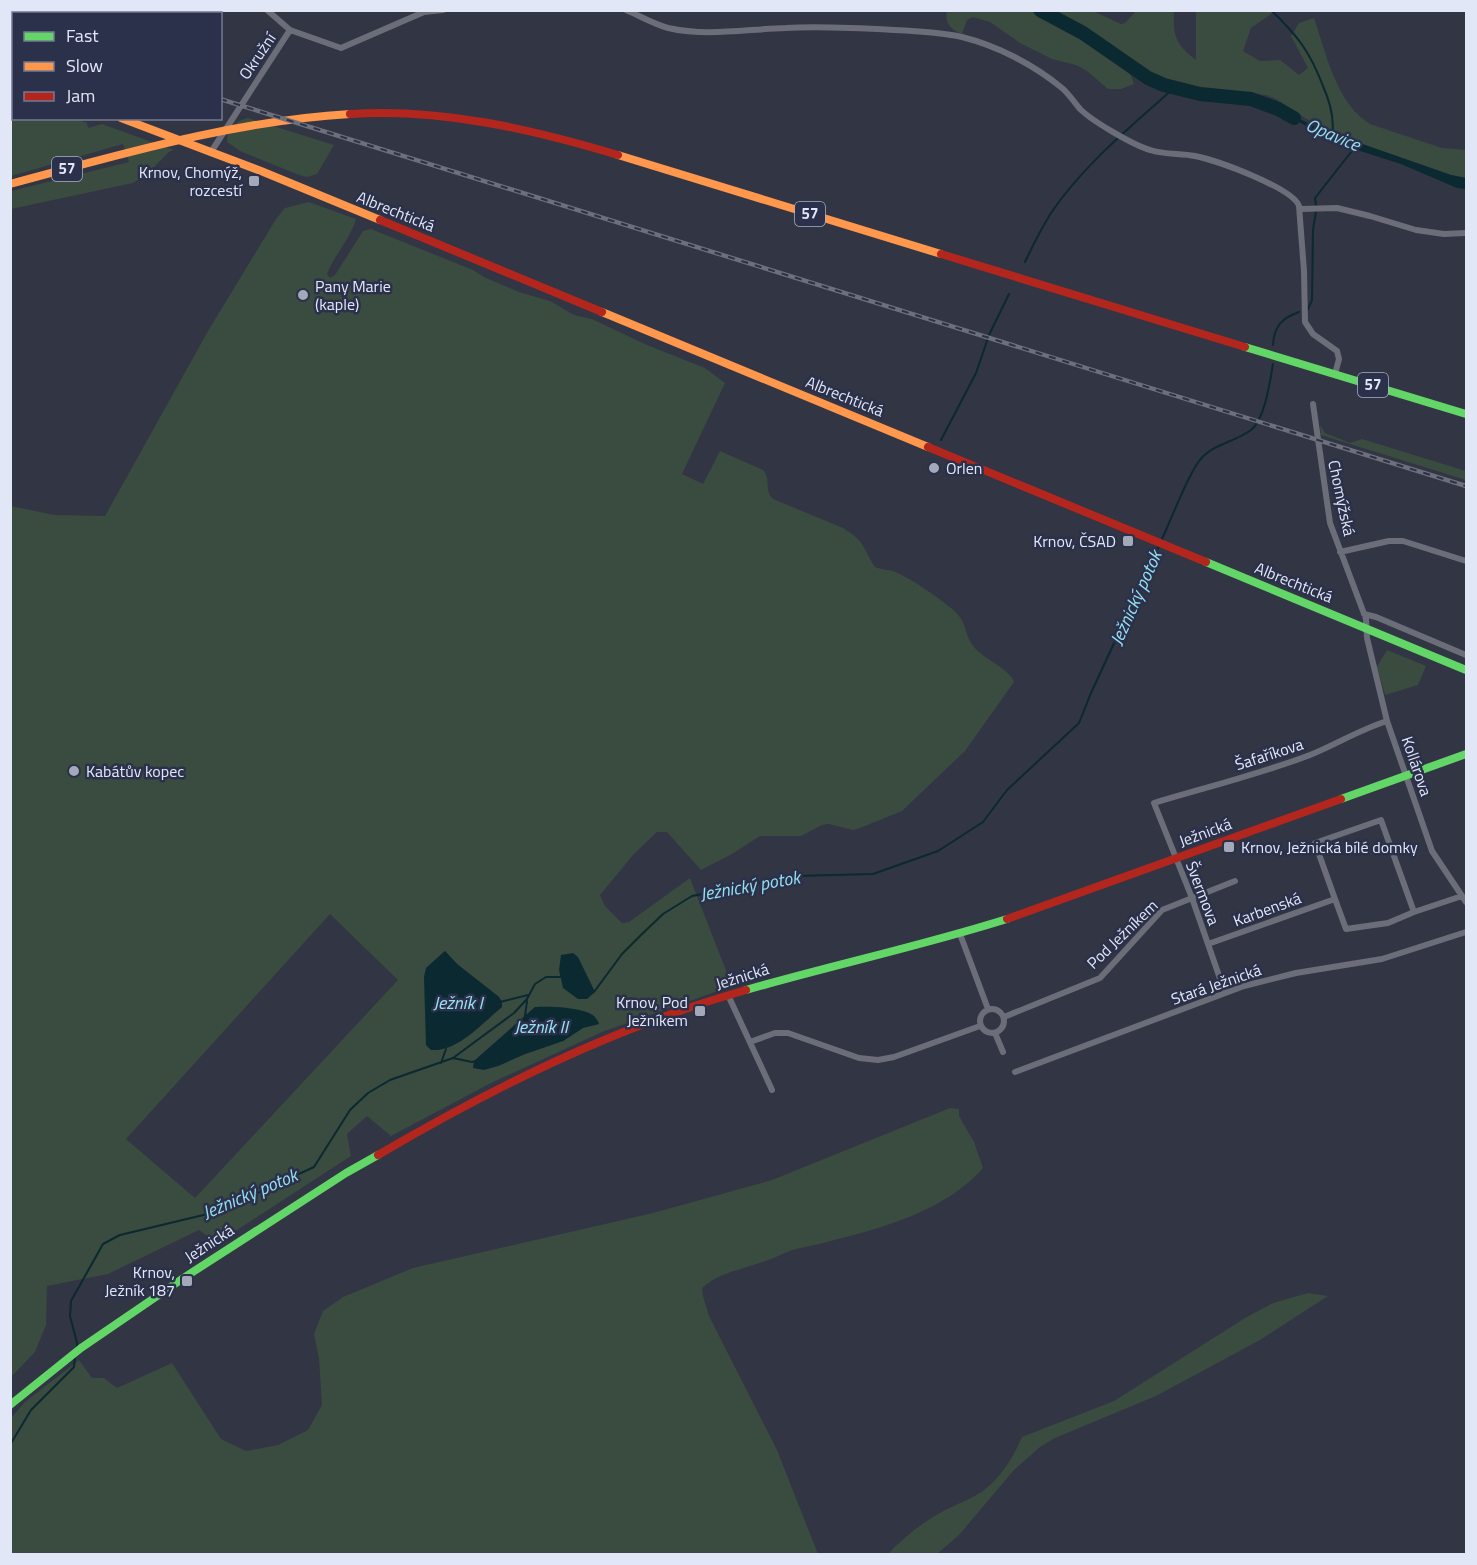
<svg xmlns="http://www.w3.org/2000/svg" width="1477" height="1565" viewBox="0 0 1477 1565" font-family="'Titillium Web',sans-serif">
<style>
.green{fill:#3a4b3f;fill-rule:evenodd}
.water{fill:#0b2930}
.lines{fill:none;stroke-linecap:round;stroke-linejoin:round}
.stream{stroke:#0b2930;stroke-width:2}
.river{stroke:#0b2930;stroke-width:14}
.street{stroke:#6b6d78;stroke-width:6}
.fast{stroke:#63d668;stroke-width:8}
.slow{stroke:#ff974d;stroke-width:8}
.jam{stroke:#b3261e;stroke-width:8}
.rail-casing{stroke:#6d6f7a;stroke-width:4.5}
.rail{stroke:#2b314a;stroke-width:2;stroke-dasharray:7;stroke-linecap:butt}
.poi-dot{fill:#a4a9b9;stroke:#2b314a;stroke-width:2}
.labels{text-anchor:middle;stroke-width:5;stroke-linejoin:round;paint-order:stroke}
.shield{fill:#2b314a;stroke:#abb0c4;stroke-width:1.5}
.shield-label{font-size:15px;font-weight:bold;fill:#e2e7f8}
.street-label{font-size:16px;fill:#e2e7f8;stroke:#2b314a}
.poi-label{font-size:16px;fill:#e2e7f8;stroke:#2b314a;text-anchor:end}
.water-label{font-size:18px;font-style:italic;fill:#95e0f2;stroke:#2b314a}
</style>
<rect width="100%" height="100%" fill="#323543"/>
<!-- green -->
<path class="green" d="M947 10H1091L1121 24 1125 23 1136 11H1174C1173 37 1176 44 1196 60V11H1273L1271 14 1251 28 1243 51 1260 61 1280 60 1299 75 1308 68 1291 36 1299 23 1314 18C1326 53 1336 103 1370 124L1442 148 1466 150V178L1451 175 1325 131 1276 99 1266 95 1208 89 1195 95 1159 87 1130 73 1134 84 1121 89H1108L1087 71 1076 65 1052 59 1020 43 990 22 973 17 967 20 962 34C951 30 944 23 947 10Z
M10 100H13L14 118 77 119 87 123 88 128 102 124 174 150 169 152 145 176 133 183 11 209V191L129 162 123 144 11 176Z
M248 118 334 145 317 174 307 177 299 175 240 151 227 142C226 128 236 121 248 118Z
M309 202 356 219C350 240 334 255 327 274L330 278 335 275 363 231 371 229 473 270 484 277 519 292 550 301 574 315 592 319 647 345 705 368 725 383 682 474 703 484 720 451 763 470C771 478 764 490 773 499L843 528C866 542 862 547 875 567 882 570 887 569 893 571 906 575 951 605 959 616 968 627 964 639 979 652 988 660 1012 672 1014 682L965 751 902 811 860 828 853 830 829 824 822 825 801 836H760L732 854 701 870 667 832H657L633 855 600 895 605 906 622 923 629 922 690 878 732 986 602 1032 491 1083 391 1136 367 1116 347 1134 351 1156 217 1243 199 1230 108 1274 47 1286 46 1325 35 1352 11 1377V506L54 515 105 516 208 331 276 219 285 208ZM330 914 398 980 195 1198 126 1139ZM445 951 457 964 499 997 502 1007C482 1023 458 1052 431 1050L426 1045V968ZM535 1007H562L583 1028 563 1041 525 1054 498 1066 474 1061Z
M1320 425 1325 433 1350 443 1362 439 1466 471V480L1321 435Z
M1387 650 1426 666 1418 685 1385 695 1377 667Z
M950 1108 959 1109V1116L974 1142 983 1168C944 1212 882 1228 827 1242 814 1246 799 1247 787 1252 779 1255 773 1259 765 1261 744 1269 720 1272 702 1288L703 1296 709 1316 777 1450 818 1554H11V1418L25 1402 79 1360 92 1378H104L117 1388 172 1363 221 1439 246 1451 278 1445 308 1430 322 1405 319 1359 314 1334 323 1311 343 1297 413 1268 653 1213 772 1180Z
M1308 1293 1328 1296 1260 1340 1156 1396 1055 1438 1040 1447 1014 1470 959 1535 937 1554H888C905 1536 924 1521 947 1509 962 1502 979 1496 991 1484 1005 1471 1015 1453 1022 1437L1114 1401 1245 1318 1273 1303Z"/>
<!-- water -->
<path class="water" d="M1278 109 1325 131 1451 175 1466 178V189L1457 188 1401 164 1332 142Z
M445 951 457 964 499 997 502 1002V1007C482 1023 458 1052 431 1050L426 1045 424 977 426 968Z
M573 953 578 957 595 992 587 999H578L563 988 559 970 561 955Z
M535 1007C549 1006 583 1007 594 1016 596 1018 598 1021 599 1024L583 1028 563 1041 525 1054 498 1066 484 1070 473 1068 474 1061Z"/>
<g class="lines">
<!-- stream -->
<path class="stream" d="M1271 10C1298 36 1310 52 1323 86 1330 102 1335 118 1332 135
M67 14 70 10
M10 16H14
M1316 205 1315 198 1355 147
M1025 262C1033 245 1041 229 1051 213 1084 164 1132 126 1175 87
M1308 309 1312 300 1313 230 1316 211
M1273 345C1274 326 1282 318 1299 312
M941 440 976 373 989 335 1009 294
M1161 541C1172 518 1184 484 1197 464 1209 444 1234 443 1251 430 1265 419 1270 381 1273 364
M594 992 622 954 641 935 663 914 692 896 794 876 873 874 938 851 983 822 1007 790 1079 723 1091 693 1159 546
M500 1002 528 995
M525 1016 527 1001
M453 1058 472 1062 476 1061
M441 1063 446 1049
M77 1348V1343L70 1316 71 1301 103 1244 120 1235 216 1212 314 1167 350 1110 368 1093 390 1080 453 1058 514 1013 527 999 535 984 546 977H563
M10 1445 31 1410 74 1367 75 1357"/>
<!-- river -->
<path class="river" d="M1040 10 1083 33 1148 78 1164 85 1200 94 1251 99 1278 109 1294 118"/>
<!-- street -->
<path class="street" d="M626 10C640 16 654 24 668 28 708 37 746 29 786 28 822 26 858 28 894 30 917 31 940 32 962 37 998 46 1034 65 1062 88 1069 94 1074 102 1080 109 1092 121 1133 145 1150 150 1165 155 1180 153 1195 156 1216 160 1293 188 1299 206L1304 271 1305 322 1313 334 1337 351 1339 359 1335 374
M290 30 341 48 424 12 443 10
M211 152 290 30 267 10
M1300 209 1337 208 1370 216 1416 230 1444 234 1466 233
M1313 404 1330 523 1366 619 1367 638 1387 721 1432 851 1466 902
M1340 552 1389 541H1403L1466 561
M1364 614 1376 617 1466 655
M1414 912 1462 896
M960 934 988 1009
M1208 944 1335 899 1315 843 1381 820 1414 912 1388 923 1346 929 1335 899
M1225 993 1192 898 1154 803C1207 787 1260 774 1310 755 1337 744 1359 730 1387 721
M728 995 772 1090
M980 1021a12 12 0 1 1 24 0a12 12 0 1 1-24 0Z
M1004 1017 1100 978 1162 910 1235 881
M995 1033 1003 1052
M750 1042 775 1033H788L859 1058 878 1060 894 1057 980 1026
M1015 1072 1244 986 1296 973 1382 959 1466 932"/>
<!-- fast -->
<path class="fast" d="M1245 347 1466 414
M1206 562 1466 670
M1341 799 1466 754
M746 990C833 965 921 946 1007 919
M10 1405 81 1348 185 1277 346 1173 378 1155"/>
<!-- slow -->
<path class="slow" d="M10 95H14
M121 118 261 171 380 220
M618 155 941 254
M10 184C122 154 233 121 350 114
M602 312 928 447"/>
<!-- jam -->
<path class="jam" d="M350 114C441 108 531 129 618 155
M380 220 602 312
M941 254 1245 347
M928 447 1206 562
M1007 919 1341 799
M378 1155C494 1087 615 1027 746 990"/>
<defs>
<path id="rail" d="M10 66H14
M220 99 1466 486"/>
</defs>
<!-- rail casing -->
<use href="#rail" class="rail-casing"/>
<!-- rail -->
<use href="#rail" class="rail"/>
</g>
<!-- markers -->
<g class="poi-dot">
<rect x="248" y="175" width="12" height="12" rx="3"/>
<circle cx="303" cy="295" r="6"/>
<circle cx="934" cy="468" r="6"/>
<rect x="1122" y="535" width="12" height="12" rx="3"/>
<circle cx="74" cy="771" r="6"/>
<rect x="1223" y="841" width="12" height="12" rx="3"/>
<rect x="694" y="1005" width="12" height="12" rx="3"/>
<rect x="181" y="1275" width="12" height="12" rx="3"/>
</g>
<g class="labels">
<!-- shield labels -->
<g class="shield">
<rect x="52" y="157" width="30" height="24" rx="4.5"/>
<rect x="795" y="202" width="30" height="24" rx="4.5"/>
<rect x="1358" y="373" width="30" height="24" rx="4.5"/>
</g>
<g class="shield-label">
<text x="67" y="174">57</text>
<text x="810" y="219">57</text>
<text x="1373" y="390">57</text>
</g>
<!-- street labels -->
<g class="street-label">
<text transform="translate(257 56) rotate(-56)" y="6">Okružní</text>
<text transform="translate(396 211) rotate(22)" y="6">Albrechtická</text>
<text transform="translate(845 396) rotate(22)" y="6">Albrechtická</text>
<text transform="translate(1342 498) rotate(78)" y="6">Chomýžská</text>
<text transform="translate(1294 582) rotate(22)" y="6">Albrechtická</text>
<text transform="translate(1269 754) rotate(-18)" y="6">Šafaříkova</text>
<text transform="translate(1417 766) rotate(71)" y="6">Kollárova</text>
<text transform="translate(1205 832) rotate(-20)" y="6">Ježnická</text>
<text transform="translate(1203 893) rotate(69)" y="6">Švermova</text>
<text transform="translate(1267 909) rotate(-20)" y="6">Karbenská</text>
<text transform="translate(1122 934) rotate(-44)" y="6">Pod Ježníkem</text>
<text transform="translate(742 976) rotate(-17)" y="6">Ježnická</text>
<text transform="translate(1216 984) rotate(-19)" y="6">Stará Ježnická</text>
<text transform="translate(209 1243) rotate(-33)" y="6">Ježnická</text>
</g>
<!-- poi labels -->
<g class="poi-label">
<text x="242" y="178">Krnov, Chomýž,<tspan x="242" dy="18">rozcestí</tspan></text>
<text x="315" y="292" text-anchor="start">Pany Marie<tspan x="315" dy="18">(kaple)</tspan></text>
<text x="946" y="474" text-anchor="start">Orlen</text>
<text x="1116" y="547">Krnov, ČSAD</text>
<text x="86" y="777" text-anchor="start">Kabátův kopec</text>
<text x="1241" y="853" text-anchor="start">Krnov, Ježnická bílé domky</text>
<text x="688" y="1008">Krnov, Pod<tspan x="688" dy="18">Ježníkem</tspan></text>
<text x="175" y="1278">Krnov,<tspan x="175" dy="18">Ježník 187</tspan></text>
</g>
<!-- water labels -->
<g class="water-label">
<text transform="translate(1333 135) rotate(23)" y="6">Opavice</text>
<text transform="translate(1136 598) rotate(-66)" y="6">Ježnický potok</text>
<text transform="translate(750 886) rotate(-10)" y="6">Ježnický potok</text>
<text x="458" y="1009">Ježník I</text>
<text x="541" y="1033">Ježník II</text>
<text transform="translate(250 1194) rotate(-23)" y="6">Ježnický potok</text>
</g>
</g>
<!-- border -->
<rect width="1477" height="1565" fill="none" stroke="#e2e7f8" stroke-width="24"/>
<!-- legend -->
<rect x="12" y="12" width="210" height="108" fill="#2b314a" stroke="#747a90" stroke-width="1.5"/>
<rect x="24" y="32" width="30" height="9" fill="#63d668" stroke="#747a90" stroke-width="1.5"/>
<text x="66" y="42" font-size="18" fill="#e2e7f8">Fast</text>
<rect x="24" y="62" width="30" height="9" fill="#ff974d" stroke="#747a90" stroke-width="1.5"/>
<text x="66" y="72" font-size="18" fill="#e2e7f8">Slow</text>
<rect x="24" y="92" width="30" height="9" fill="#b3261e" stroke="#747a90" stroke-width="1.5"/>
<text x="66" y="102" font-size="18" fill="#e2e7f8">Jam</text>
</svg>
